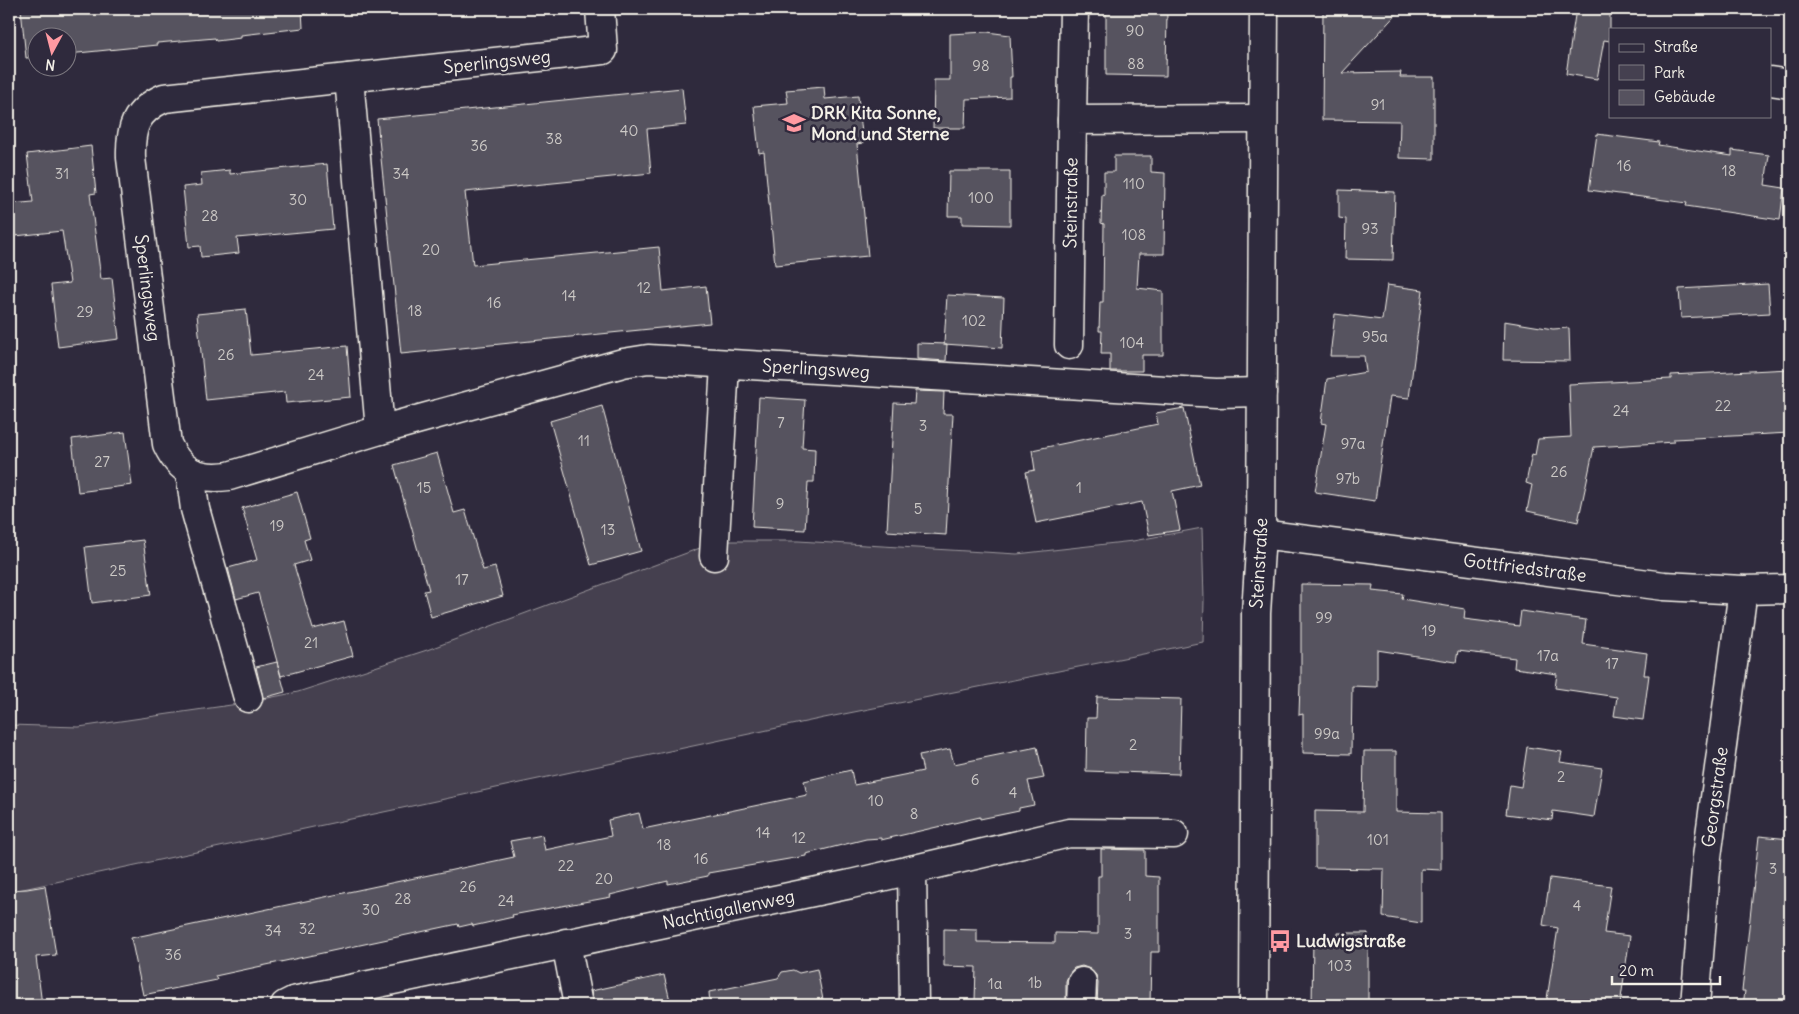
<svg xmlns="http://www.w3.org/2000/svg" width="1799" height="1014" viewBox="0 0 1799 1014" font-family="Delius,sans-serif">
<style>
.green{fill:#454050;stroke:#9c989c}
.building{fill:#56525f;stroke:#f4f1e8}
.lines{fill:none;stroke-linecap:round;stroke-linejoin:round}
.minor-casing{stroke:#f4f1e8;stroke-width:31}
.minor{stroke:#2f2a3d;stroke-width:28}
.labels{text-anchor:middle;stroke-width:5;stroke-linejoin:round;paint-order:stroke}
.number-label{font-size:15px;fill:#ccc9c6}
.street-label{font-size:18px;fill:#f4f1e8;stroke:#2f2a3d}
.poi-label{font-size:18px;font-weight:bold;fill:#f4f1e8;stroke:#2f2a3d;text-anchor:start}
</style>
<rect width="100%" height="100%" fill="#2f2a3d"/>
<filter id="ink" filterUnits="userSpaceOnUse"><feTurbulence type="fractalNoise" baseFrequency=".02" numOctaves="2"/><feDisplacementMap in="SourceGraphic" scale="10" xChannelSelector="R" yChannelSelector="G"/><feConvolveMatrix kernelMatrix="1 2 1 2 8 2 1 2 1" color-interpolation-filters="sRGB"/></filter>
<g filter="url(#ink)">
<!-- green -->
<path class="green" d="M1202 528 1204 600 1203 642 824 718 9 892V725L79 727 238 704 298 692 427 650 700 548 724 541H798L1017 554 1133 541Z"/>
<!-- building -->
<path class="building" d="M21 9H302L303 28 241 35V38L216 41 215 38 157 43V45L68 54V38H38V57L26 58Z
M1106 9H1167L1166 76 1106 75Z
M1323 9H1401L1342 73 1401 72 1400 77H1434V159L1399 158 1400 121 1322 120Z
M1576 9H1610V41L1604 40 1597 79 1566 74Z
M987 32 1010 35 1012 77H1010V97L966 99 965 128H933L934 80H950V34Z
M824 87 825 99 858 96 863 143 857 144 868 256 775 265 764 152 759 153 754 106 788 103 786 90Z
M682 88 686 125 647 129 651 173 465 192 473 265 659 247 663 291 706 286 710 323 401 354 377 119Z
M1597 134 1659 142 1658 145 1732 156V150L1769 155 1765 185 1784 188 1780 220 1686 206 1687 203 1589 190Z
M91 146 96 193 90 194 101 279 112 278 119 339 58 347 51 285 70 283 62 231 15 236 11 204 33 202 27 154Z
M1114 156H1151V172L1165 173 1164 254H1139L1137 288 1163 291V355H1142V371H1110V354H1101L1102 331H1099L1100 302H1103L1104 224 1101 223 1102 194 1104 195V172H1114Z
M327 164 333 229 237 238 239 253 201 257 200 246 189 247 183 187 202 185 201 173 230 170V174Z
M949 171H1010V225L962 224V216H948Z
M1339 190 1395 192 1393 260 1345 259 1346 219 1339 218Z
M1768 284 1770 313 1681 318 1679 289Z
M1387 285 1423 290 1409 398 1390 396 1375 501 1315 492 1326 424 1321 423 1327 379 1366 372 1364 356H1330L1335 314 1382 320Z
M947 295 1004 298 1002 348 944 344Z
M246 309 251 355 347 346 351 397 286 403 285 392 206 400 197 314Z
M1504 321 1553 329 1569 328 1570 361 1503 360Z
M917 343 947 344 946 361 917 359Z
M1790 369V433L1674 439V442L1594 447 1578 522 1527 511 1532 485 1526 483 1532 454 1535 455 1538 439 1571 437 1569 384 1671 379V375Z
M915 391 944 392 943 414H953L946 535 887 531 894 403 914 404Z
M759 397 805 400 802 448 815 449 814 482H808L805 530 752 527Z
M602 406 641 551 591 565 550 421Z
M1184 408 1200 485 1172 491 1180 530 1149 535 1142 502 1036 523 1026 472 1035 470 1032 450 1158 424 1156 413Z
M125 432 132 485 78 492 72 439Z
M437 453 454 513 465 510 483 570 495 567 503 596 431 617 424 591 429 590 394 465Z
M297 492 310 538 304 540 310 560 294 565 313 629 344 621 353 656 281 676 258 593 236 599 228 568 257 560 242 508Z
M143 540 151 595 92 603 85 547Z
M1301 584 1373 585 1372 591 1403 594 1402 599 1465 609 1464 619 1519 626 1521 611 1586 620 1583 644 1647 653 1644 675H1649L1643 720 1614 716 1617 697 1555 688 1557 674 1514 668 1515 658 1458 651 1456 662 1377 650V687L1352 686 1351 754 1303 753V714L1299 715 1300 684H1301Z
M277 662 285 692 263 698 256 667Z
M1097 697 1181 699 1179 774 1086 771 1087 718H1096Z
M1037 747 1044 778 1028 781 1034 805 1019 808V811L980 819V817L881 840V838L866 839 806 854V856L708 873V876L668 884V881L610 895 611 897 512 915 513 917 473 926 472 924 459 927 458 924 215 976 217 980 143 995 131 938 514 857 510 841 527 838 542 835 545 850 611 836 608 820 639 813 643 829 807 795 804 781 851 770 854 785 923 771 919 755 935 752 950 749 954 764Z
M1527 747 1562 752 1560 762 1602 768 1594 817 1553 811 1552 820 1506 814 1510 785 1521 787Z
M1364 751H1396V812L1441 813V870L1421 869V923L1383 917 1384 869 1315 868V811L1363 812Z
M1759 836 1790 839V1005H1743L1745 991H1742Z
M1101 849 1145 850V876L1159 877V952H1151L1150 1005H1097L1098 983 1096 975 1090 969 1082 966 1074 968 1069 974 1066 981V1002L975 1001 976 967 944 966V929L977 930V942L1055 943V933L1098 934V876H1101Z
M1550 878 1611 886 1604 933 1630 936 1620 1005H1546L1558 928 1543 925Z
M45 886 56 955 36 957 42 1005H9V890L27 889Z
M1338 933H1368V1005H1312L1313 938H1338Z
M817 969 824 1005H710L709 992 778 978 782 972 793 970 799 973Z
M664 975 671 1005H593L591 991Z"/>
<g class="lines">
<defs>
<g id="minor">
<path id="s1" d="M600 9 603 50 164 98C135 111 130 128 131 158L167 444C180 472 198 480 229 476L380 430 623 363 648 359 1216 393 1262 392"/>
<path d="M349 78 380 430"/>
<path d="M1770 81 1790 84"/>
<path d="M1072 120 1074 9"/>
<path id="s2" d="M1069 345 1072 120 1262 119"/>
<path d="M190 472 195 509 248 698"/>
<path id="s3" d="M1261 534 1664 586 1743 590 1790 589"/>
<path d="M714 556 725 365"/>
<path d="M912 870 914 1005"/>
<path d="M566 943 578 1005"/>
<path id="s4" d="M285 1005 293 1001 851 884 1069 833 1174 834"/>
<path d="M1081 1005 1082 982"/>
<path id="s5" d="M1254 1005 1256 613 1261 534 1264 9"/>
<path id="s6" d="M1695 1005 1707 857 1743 590"/>
</g>
</defs>
<!-- minor casing -->
<use href="#minor" class="minor-casing"/>
<!-- minor -->
<use href="#minor" class="minor"/>
</g>
</g>
<!-- icons -->
<defs>
<symbol id="school-bare" viewBox="-9 -9 18 18"><path d="M0-5L7-2L0 1L-7-2ZM-4 1L0 2.5L4 1V4Q0 6-4 4Z" fill="#ff9aa2" stroke="#2f2a3d" stroke-width="2.5" paint-order="stroke"/></symbol>
<symbol id="bus-bare" viewBox="-9 -9 18 18"><path d="M-5-6H5V4H4V6H2V4H-2V6H-4V4H-5ZM-3.5-4V0h7V-4ZM-3.5 1.2v1.5H-2V1.2ZM2 1.2v1.5H3.5V1.2Z" fill="#ff9aa2" stroke="#2f2a3d" stroke-width="2.5" paint-order="stroke"/></symbol>
</defs>
<g fill-rule="evenodd">
<use href="#school-bare" x="778" y="107" width="32" height="32"/>
<use href="#bus-bare" x="1264" y="925" width="32" height="32"/>
</g>
<g class="labels">
<!-- number labels -->
<g class="number-label">
<text x="1135" y="36">90</text>
<text x="1136" y="69">88</text>
<text x="981" y="71">98</text>
<text x="1378" y="110">91</text>
<text x="629" y="136">40</text>
<text x="554" y="144">38</text>
<text x="479" y="151">36</text>
<text x="1624" y="171">16</text>
<text x="1729" y="176">18</text>
<text x="62" y="179">31</text>
<text x="401" y="179">34</text>
<text x="1134" y="189">110</text>
<text x="981" y="203">100</text>
<text x="298" y="205">30</text>
<text x="210" y="221">28</text>
<text x="1370" y="234">93</text>
<text x="1134" y="240">108</text>
<text x="431" y="255">20</text>
<text x="644" y="293">12</text>
<text x="569" y="301">14</text>
<text x="494" y="308">16</text>
<text x="415" y="316">18</text>
<text x="85" y="317">29</text>
<text x="974" y="326">102</text>
<text x="1375" y="342">95a</text>
<text x="1132" y="348">104</text>
<text x="226" y="360">26</text>
<text x="316" y="380">24</text>
<text x="1723" y="411">22</text>
<text x="1621" y="416">24</text>
<text x="781" y="428">7</text>
<text x="923" y="431">3</text>
<text x="584" y="446">11</text>
<text x="1353" y="449">97a</text>
<text x="102" y="467">27</text>
<text x="1559" y="477">26</text>
<text x="1348" y="484">97b</text>
<text x="424" y="493">15</text>
<text x="1079" y="493">1</text>
<text x="780" y="509">9</text>
<text x="918" y="514">5</text>
<text x="277" y="531">19</text>
<text x="608" y="535">13</text>
<text x="118" y="576">25</text>
<text x="462" y="585">17</text>
<text x="1324" y="623">99</text>
<text x="1429" y="636">19</text>
<text x="311" y="648">21</text>
<text x="1548" y="661">17a</text>
<text x="1612" y="669">17</text>
<text x="1327" y="739">99a</text>
<text x="1133" y="750">2</text>
<text x="1561" y="782">2</text>
<text x="975" y="785">6</text>
<text x="1013" y="798">4</text>
<text x="876" y="806">10</text>
<text x="914" y="819">8</text>
<text x="763" y="838">14</text>
<text x="799" y="843">12</text>
<text x="1378" y="845">101</text>
<text x="664" y="850">18</text>
<text x="701" y="864">16</text>
<text x="566" y="871">22</text>
<text x="1773" y="874">3</text>
<text x="604" y="884">20</text>
<text x="468" y="892">26</text>
<text x="1129" y="901">1</text>
<text x="403" y="904">28</text>
<text x="506" y="906">24</text>
<text x="1577" y="911">4</text>
<text x="371" y="915">30</text>
<text x="307" y="934">32</text>
<text x="273" y="936">34</text>
<text x="1128" y="939">3</text>
<text x="173" y="960">36</text>
<text x="1340" y="971">103</text>
<text x="1035" y="988">1b</text>
<text x="995" y="989">1a</text>
</g>
<!-- street labels -->
<g class="street-label">
<text transform="translate(497 62) rotate(-6)" y="6">Sperlingsweg</text>
<text dy="6" stroke="none"><textPath href="#s2" startOffset="142">Steinstraße</textPath></text>
<text dy="6" stroke="none"><textPath href="#s1" startOffset="688">Sperlingsweg</textPath></text>
<text dy="6" stroke="none"><textPath href="#s1" startOffset="1525">Sperlingsweg</textPath></text>
<text dy="6" stroke="none"><textPath href="#s5" startOffset="442">Steinstraße</textPath></text>
<text dy="6" stroke="none"><textPath href="#s3" startOffset="266">Gottfriedstraße</textPath></text>
<text dy="6" stroke="none"><textPath href="#s6" startOffset="209">Georgstraße</textPath></text>
<text dy="6" stroke="none"><textPath href="#s4" startOffset="454">Nachtigallenweg</textPath></text>
</g>
<!-- poi labels -->
<g class="poi-label">
<text x="811" y="119">DRK Kita Sonne,<tspan x="811" dy="21">Mond und Sterne</tspan></text>
<text x="1296" y="947">Ludwigstraße</text>
</g>
</g>
<!-- margin -->
<rect width="1799" height="1014" fill="none" stroke="#2f2a3d" stroke-width="30"/>
<rect x="15" y="15" width="1769" height="984" fill="none" stroke="#f4f1e8" stroke-width="2" filter="url(#ink)"/>
<!-- legend -->
<rect x="1609" y="28" width="162" height="90" fill="#2f2a3d" stroke="#7e7a81"/>
<rect x="1619" y="44" width="25" height="8" fill="#2f2a3d" stroke="#7e7a81"/>
<text x="1654" y="52" font-size="15" fill="#f4f1e8">Straße</text>
<rect x="1619" y="65" width="25" height="15" fill="#454050" stroke="#7e7a81"/>
<text x="1654" y="78" font-size="15" fill="#f4f1e8">Park</text>
<rect x="1619" y="90" width="25" height="15" fill="#56525f" stroke="#7e7a81"/>
<text x="1654" y="102" font-size="15" fill="#f4f1e8">Gebäude</text>
<!-- north arrow -->
<g transform="translate(52 52) rotate(187)"><circle r="24" fill="#2f2a3d" stroke="#7e7a81"/>
<path d="M0-4L9 19L0 12L-9 19Z" fill="#ff9aa2"/>
<text y="-8" font-size="14" font-weight="bold" text-anchor="middle" fill="#f4f1e8">N</text>
</g>
<!-- scale -->
<path d="M1612 976v8h108v-8" fill="none" stroke="#f4f1e8" stroke-width="2.5"/>
<text x="1619" y="976" font-size="15" fill="#f4f1e8" stroke="#2f2a3d" stroke-width="4" paint-order="stroke">20 m</text>
</svg>
